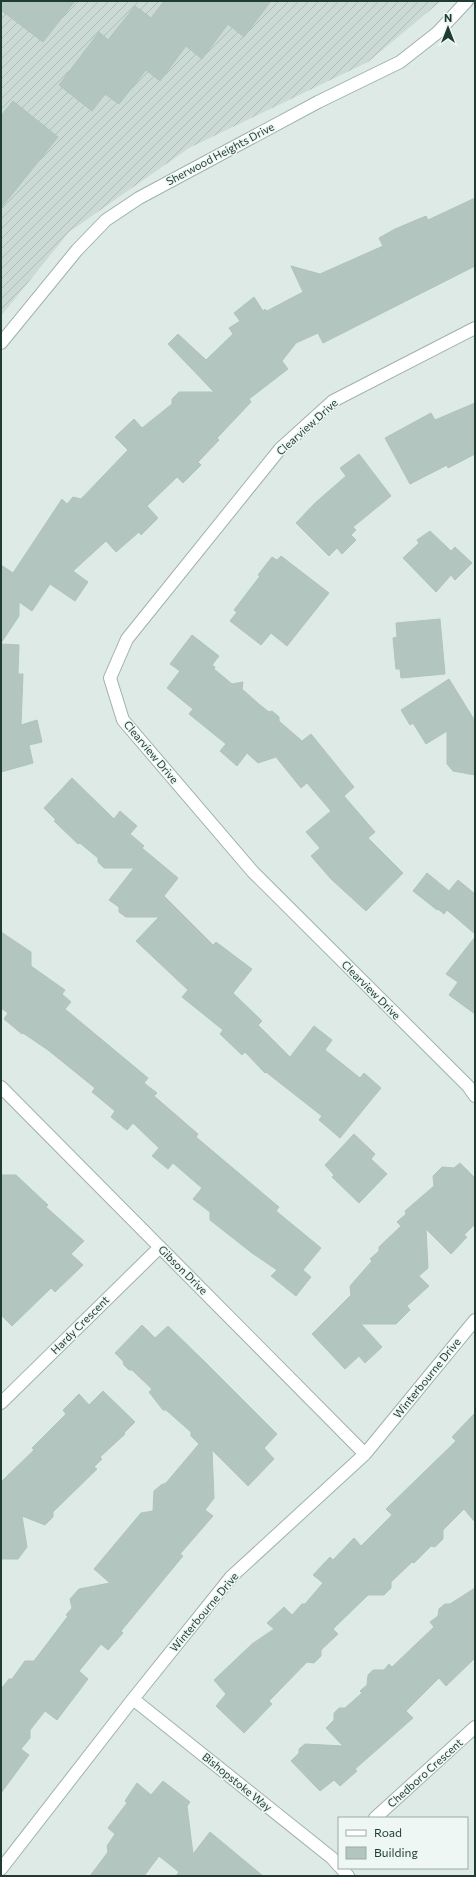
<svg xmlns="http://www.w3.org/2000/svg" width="476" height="1877" viewBox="0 0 476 1877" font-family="Commissioner,sans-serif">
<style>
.industrial{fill:url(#industrial-furrows)}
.building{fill:#b2c5be;stroke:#afc4bc}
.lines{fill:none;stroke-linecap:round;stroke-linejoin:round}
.minor-casing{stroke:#a0b2ac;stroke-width:14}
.minor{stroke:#fff;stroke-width:12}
.labels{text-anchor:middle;stroke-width:3;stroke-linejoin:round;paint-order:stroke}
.street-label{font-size:11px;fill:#1e3b34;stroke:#eef7f3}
</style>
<defs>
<pattern id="industrial-furrows" width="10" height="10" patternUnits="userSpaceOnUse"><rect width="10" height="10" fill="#cbdad4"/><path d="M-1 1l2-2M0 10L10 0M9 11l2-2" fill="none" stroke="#aebcb7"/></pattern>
</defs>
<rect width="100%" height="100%" fill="#ddeae5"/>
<!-- industrial -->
<path class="industrial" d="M1 1H441L368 62 189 148 69 232 1 316Z"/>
<!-- building -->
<path class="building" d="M1 1H75L43 42 1 10Z
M164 1H271L244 37 228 24 202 59 186 46 160 81 146 70 119 104 105 94 92 111 59 85 99 32 108 40 135 6 151 18Z
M13 101 58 137 1 208V116Z
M475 198V266L323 343 318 333 296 343 282 361 288 369 249 399 251 402 217 438 219 440 198 462 201 465 183 483 177 477 147 506 158 518 141 535 139 532 116 552 106 541 73 571 88 582 75 601 50 584 32 611 19 602V616L1 643V565L13 573 62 499 67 504 73 497 81 499 128 450 115 437 134 419 142 428 172 404V399L179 392H214L168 344 178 334 206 360 233 334 229 328 240 321 234 313 254 297 263 311 265 309 267 311 303 292 291 266 320 274 383 246 379 238 395 229 426 216 428 220Z
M475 403V454L448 468 447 465 410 484 385 438 431 413 435 420Z
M359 454 391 496 353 527 356 530 351 535 356 540 342 554 337 548 329 556 296 523 315 503 346 476 340 468Z
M430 531 451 551 455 547 472 563 455 580 451 575 436 592 403 558 419 543 417 540Z
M281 556 329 593 287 646 271 633 261 645 230 621 237 612 234 610 260 576 258 575 272 557 277 560Z
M440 619 445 674 401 678 400 669H396L393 638 397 637 396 623Z
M192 635 219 656 212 665 215 667 214 669 232 684 243 682 242 689 260 705 269 712 272 711 279 717V721L302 741 311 734 354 787 344 796 375 832 368 838 403 873 366 911 331 879 311 856 320 848 306 832 331 811 307 783 301 788 276 757 258 763 247 753 237 766 220 751 226 744 189 714 193 709 167 688 180 671 170 664Z
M1 644 19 645 18 674H23L21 725 37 720 42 742 29 745 33 763 1 772Z
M449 679 475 721V775L453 771 447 764V731L426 744 413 723 410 725 401 710Z
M72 778 114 819 120 811 137 826 130 834 144 846 142 848 178 878 164 896 213 945 216 942 252 969 233 993 262 1021 258 1025 290 1057 314 1026 332 1040 325 1050 360 1078 364 1073 381 1088 340 1138 319 1120 322 1116 266 1072 265 1073 245 1052 242 1055 220 1034 223 1030 182 997 188 990 136 941 159 917H126L119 912V907L109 900 134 868H104L98 862V858L80 843 78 844 54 821 56 820 44 808Z
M427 873 449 891 458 880 475 894V934L447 910 444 914 438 909 437 910 413 891Z
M1 932 31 952V966L65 990 62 994 71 1002 65 1009 148 1078 144 1083 157 1093 154 1096 198 1134 196 1137 279 1207 276 1211 321 1248 303 1270 311 1277 296 1296 271 1276 277 1270 252 1253 210 1220V1212L193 1199 202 1188 173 1163 168 1169 152 1156 159 1148 133 1123 127 1130 111 1117 115 1111 92 1092 95 1088 48 1050 23 1033 22 1034 4 1019 8 1013 1 1008Z
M475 937V1014L449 995 458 982 446 974Z
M354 1134 375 1154 371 1159 387 1174 359 1203 332 1177 334 1175 325 1165Z
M460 1163 475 1178V1224L464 1235 467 1237 451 1254 426 1229 428 1268 419 1276 429 1286 407 1306 410 1310 396 1324H361L382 1347 365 1363 359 1356 345 1369 312 1334 351 1295 350 1286 372 1261 370 1259 379 1251V1247L401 1226 397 1222 406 1214 405 1211 434 1186 433 1176 442 1167 454 1168Z
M1 1175H16L48 1205 46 1207 84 1241 71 1254 83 1265 55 1292 51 1288 12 1326 1 1315Z
M142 1325 155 1338 168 1326 206 1363 277 1434 264 1448 274 1459 248 1486 212 1450 214 1498 205 1510 213 1516 180 1554 183 1556 121 1631 123 1633 108 1650 101 1644 79 1671 88 1679 57 1720 45 1711 30 1730V1738L21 1749 29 1755 1 1793V1689L9 1679H12L25 1661H34L68 1616 66 1615 72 1608 70 1599 79 1589 110 1583 94 1569 141 1513 153 1511 154 1491 161 1485 166 1483 199 1444 191 1436V1432L166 1410H163L149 1392 152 1389 132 1370H129L124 1365 123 1361 115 1353Z
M103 1391 135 1422 124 1433 125 1434 100 1457 102 1459 94 1467 97 1469 53 1512V1517L45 1525 22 1516 27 1547 18 1559H1V1482L34 1450 32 1448 66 1414 63 1410 79 1394 89 1405Z
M475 1413V1522L464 1509 443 1530V1539L435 1547 431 1546 414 1563 412 1562 391 1582V1588L384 1595H368L333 1629 338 1634 321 1650V1656L314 1663 307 1662 269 1701 272 1704 244 1733 216 1706 226 1694 214 1680 252 1644 274 1629 267 1623 284 1607 292 1615 302 1604H305L323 1583 313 1575 330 1557 333 1560 354 1538 361 1546 392 1515 386 1509 456 1441 452 1437Z
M475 1588V1658L446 1686 439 1678 406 1711 413 1718 355 1769 357 1771 340 1786 334 1780 320 1791 291 1761 299 1753V1749L305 1744 343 1746 326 1728 334 1720V1713L339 1708H345L362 1693 360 1691 367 1685 368 1675 373 1670H384L389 1664 392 1667 434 1627 430 1622 438 1616 439 1609 445 1604H450Z
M163 1781 190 1802 187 1806 193 1854 210 1832 263 1876H176L179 1872 159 1856 144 1876H90L108 1852 107 1846 115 1834 108 1828 127 1803 125 1801 137 1783 151 1795Z"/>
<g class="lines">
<defs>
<path id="minor" d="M475 328 333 401 280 449 127 639 110 678 123 720 253 872 468 1086 475 1096
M1 343 77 250 106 220 139 198 318 102 400 62 437 33 467 1
M1 1087 365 1454
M1 1403 160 1247
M133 1699 332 1858 339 1866
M375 1818 475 1727
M341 1868 348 1876
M1 1869 133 1699 231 1577 365 1454 475 1320"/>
</defs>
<!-- minor casing -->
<use href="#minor" class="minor-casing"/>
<!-- minor -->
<use href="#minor" class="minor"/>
</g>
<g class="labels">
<!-- street labels -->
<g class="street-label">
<text transform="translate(220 154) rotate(-28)" y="4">Sherwood Heights Drive</text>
<text transform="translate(307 427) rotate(-42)" y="4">Clearview Drive</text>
<text transform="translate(151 752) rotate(50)" y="4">Clearview Drive</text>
<text transform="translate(371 990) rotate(45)" y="4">Clearview Drive</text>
<text transform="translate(183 1270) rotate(45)" y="4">Gibson Drive</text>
<text transform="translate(80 1325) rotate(-45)" y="4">Hardy Crescent</text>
<text transform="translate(427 1378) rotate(-51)" y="4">Winterbourne Drive</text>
<text transform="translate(204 1612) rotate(-50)" y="4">Winterbourne Drive</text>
<text transform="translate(425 1773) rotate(-42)" y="4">Chedboro Crescent</text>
<text transform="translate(237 1782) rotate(39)" y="4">Bishopstoke Way</text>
</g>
</g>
<!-- border -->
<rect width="476" height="1877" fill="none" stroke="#1e3b34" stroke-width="4"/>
<!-- legend -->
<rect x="338" y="1817" width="130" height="52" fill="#eef7f3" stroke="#9baca7"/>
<rect x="346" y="1830" width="20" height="6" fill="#ffffff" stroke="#9baca7"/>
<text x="374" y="1837" font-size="12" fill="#1e3b34">Road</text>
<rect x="346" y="1847" width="20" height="12" fill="#b2c5be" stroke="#9baca7"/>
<text x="374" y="1857" font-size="12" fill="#1e3b34">Building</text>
<!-- north arrow -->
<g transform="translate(448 28)" stroke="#eef7f3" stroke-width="3" paint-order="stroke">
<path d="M0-3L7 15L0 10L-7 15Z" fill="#1e3b34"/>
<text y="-6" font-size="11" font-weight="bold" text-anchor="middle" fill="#1e3b34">N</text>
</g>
</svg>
